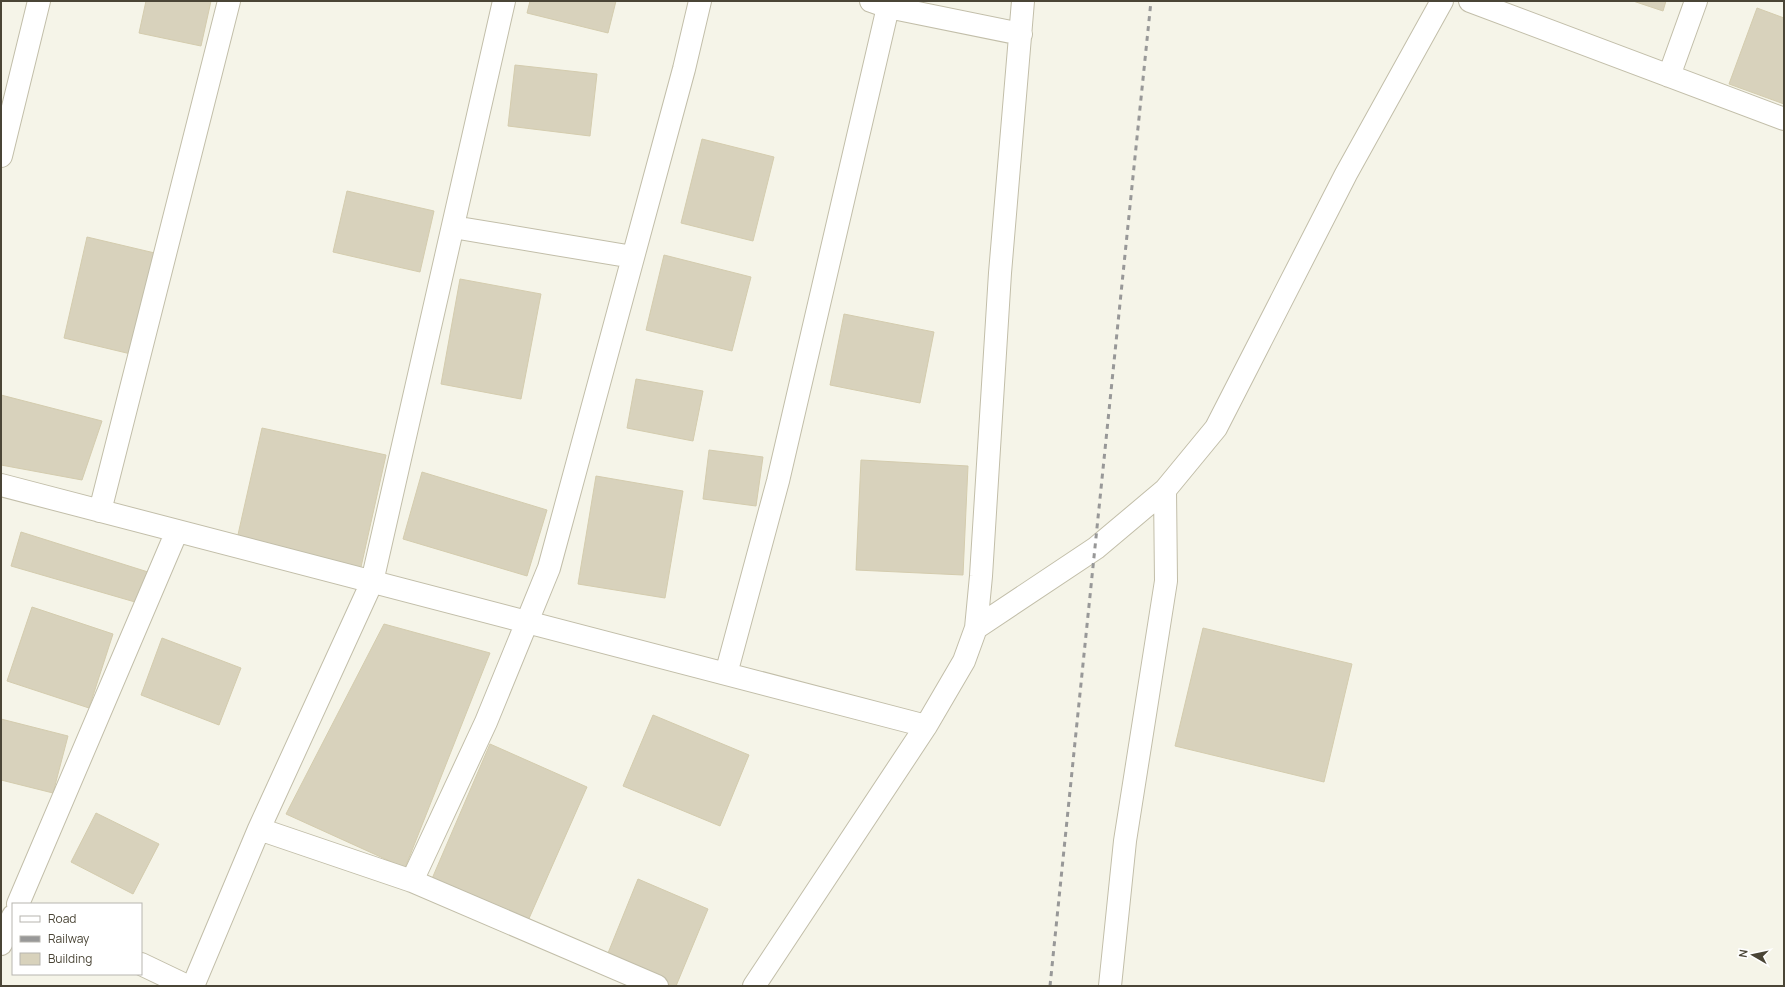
<svg xmlns="http://www.w3.org/2000/svg" width="1785" height="987" viewBox="0 0 1785 987" font-family="Manrope,sans-serif">
<style>
.building{fill:#d8d2bc;stroke:#d4ccae}
.lines{fill:none;stroke-linecap:round;stroke-linejoin:round}
.minor-casing{stroke:#c2bea9;stroke-width:24}
.minor{stroke:#fff;stroke-width:22}
.rail{stroke:#989898;stroke-width:3;stroke-dasharray:5 5;stroke-linecap:butt}
</style>
<rect width="100%" height="100%" fill="#f5f4e8"/>
<!-- building -->
<path class="building" d="M146 1H211L201 46 139 33Z
M530 1H616L608 33 527 13Z
M1633 1H1666L1663 11Z
M1757 8 1784 18V104L1729 84Z
M515 65 597 74 590 136 508 126Z
M702 139 774 157 753 241 681 223Z
M347 191 434 211 420 272 333 252Z
M87 237 159 254 135 355 64 338Z
M664 255 751 277 732 351 646 330Z
M460 279 541 294 521 399 441 384Z
M844 314 934 332 920 403 830 385Z
M636 379 703 391 693 441 627 428Z
M1 395 102 421 82 480 1 465Z
M262 428 386 455 359 576 235 548Z
M709 450 763 457 756 506 703 499Z
M861 460 968 466 963 575 856 570Z
M422 472 547 510 527 576 403 539Z
M596 476 683 491 665 598 578 584Z
M21 532 148 572 135 602 11 566Z
M32 607 113 634 89 708 7 681Z
M384 624 490 653 405 868 286 814Z
M1203 628 1352 664 1324 782 1175 746Z
M162 638 241 668 219 725 141 695Z
M653 715 749 755 720 826 623 786Z
M1 719 68 736 53 793 1 780Z
M490 744 587 787 527 923 431 881Z
M96 813 159 844 133 894 71 862Z
M638 879 708 909 676 986H672L606 958Z"/>
<g class="lines">
<defs>
<path id="minor" d="M871 1 888 7 1021 34
M1470 1 1784 119
M1669 76 1696 1
M1 156 39 1
M453 227 633 257
M1 485 926 726
M100 511 229 1
M976 628 1096 548 1165 490 1216 428 1346 174 1442 1
M726 674 778 481 888 7
M259 829 412 881 657 986
M412 881 486 722 549 568 684 69 700 1
M18 904 177 531
M1 944 13 916
M141 964 187 986
M193 986 259 829 372 582 504 1
M754 986 926 726 964 661 976 628 981 576 1000 273 1023 1
M1110 986 1125 841 1166 581 1165 490"/>
</defs>
<!-- minor casing -->
<use href="#minor" class="minor-casing"/>
<!-- minor -->
<use href="#minor" class="minor"/>
<!-- rail -->
<path class="rail" d="M1050 986 1151 1"/>
</g>
<!-- border -->
<rect width="1785" height="987" fill="none" stroke="#4a4536" stroke-width="4"/>
<!-- legend -->
<rect x="12" y="903" width="130" height="72" fill="#ffffff" stroke="#b7b5af"/>
<rect x="20" y="916" width="20" height="6" fill="#ffffff" stroke="#b7b5af"/>
<text x="48" y="923" font-size="12" fill="#4a4536">Road</text>
<rect x="20" y="936" width="20" height="6" fill="#989898" stroke="#b7b5af"/>
<text x="48" y="943" font-size="12" fill="#4a4536">Railway</text>
<rect x="20" y="953" width="20" height="12" fill="#d8d2bc" stroke="#b7b5af"/>
<text x="48" y="963" font-size="12" fill="#4a4536">Building</text>
<!-- north arrow -->
<g transform="translate(1753 955) rotate(279)" stroke="#ffffff" stroke-width="3" paint-order="stroke">
<path d="M0-3L7 15L0 10L-7 15Z" fill="#4a4536"/>
<text y="-6" font-size="11" font-weight="bold" text-anchor="middle" fill="#4a4536">N</text>
</g>
</svg>
